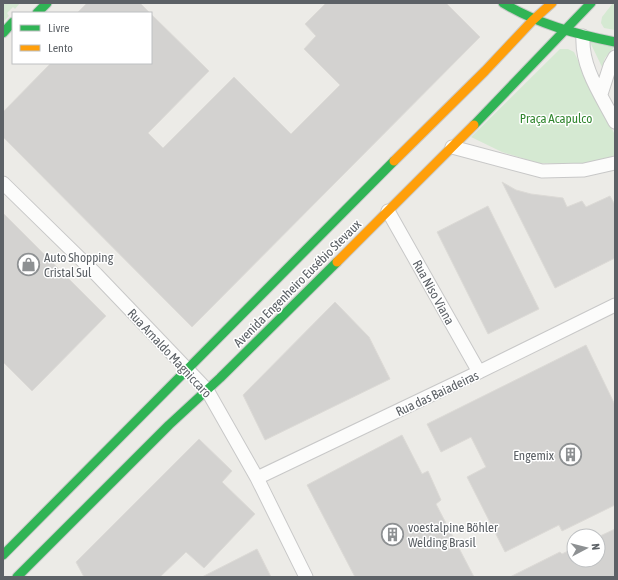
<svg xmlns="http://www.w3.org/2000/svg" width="618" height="580" viewBox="0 0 618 580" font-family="'Asap Condensed',sans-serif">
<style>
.green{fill:#d5e9d2}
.building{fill:#d3d2d0;stroke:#dcdad6}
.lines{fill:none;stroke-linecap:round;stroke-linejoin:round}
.street-casing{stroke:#c8c8c8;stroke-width:15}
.fast-casing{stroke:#c9c9c9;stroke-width:11}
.slow-casing{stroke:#c9c9c9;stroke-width:11}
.street{stroke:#fcfcfb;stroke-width:13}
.fast{stroke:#30b455;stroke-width:9}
.slow{stroke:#ff9f0a;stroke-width:9}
.labels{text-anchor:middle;stroke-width:3;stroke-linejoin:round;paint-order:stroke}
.park-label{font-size:13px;fill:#338731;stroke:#fff}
.poi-label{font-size:13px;fill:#5c6166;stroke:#fff;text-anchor:start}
.street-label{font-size:13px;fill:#5c6166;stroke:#fff}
</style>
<rect width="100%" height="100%" fill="#ecebe7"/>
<!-- green -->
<path class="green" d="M4 3H20L15 9 13 7 7 13 9 16 3 22V4Z
M613 3H615V30L604 28 601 23 602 17Z
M589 40 615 46 605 58 602 67Z
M560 49H568L574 52 615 135V157L585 165 538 163 502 152 471 137Z"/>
<!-- building -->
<path class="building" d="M87 3H140L150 13H77Z
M326 3H446L480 37 192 327 3 137V112L51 63H151V14L209 71 148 133 163 148 234 77 291 134 340 85 304 49 316 36 305 24Z
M502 182 516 190 531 194 563 198 567 207 582 201 586 207 610 196 615 205V258L555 288Z
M488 206 539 309 488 334 437 232Z
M3 213 106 316 32 391 3 362Z
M335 302 369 337 390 379 265 440 243 395Z
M586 345 615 405V505L562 531 559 525 505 552 467 477 486 467 471 437 441 452 427 424Z
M402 435 422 474 428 471 441 500 436 504 474 577H355L307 485Z
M199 439 232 471 222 482 255 514 204 568 186 552 160 577H84L76 562Z
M615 529V577H510L560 552 562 554 574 548V560H598V537Z
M257 549 271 577H202Z"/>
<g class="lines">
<defs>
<path id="street" d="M583 36C581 67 601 95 615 122
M601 94 610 66 615 57
M452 147 542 171 584 170 615 163
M3 183 96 274 207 390 257 478 306 577
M388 211 479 372
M257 478 479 372 615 305"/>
<path id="fast" d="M503 3C538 24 575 34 615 42
M37 13 47 3
M3 33 13 22
M474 125 591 3
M3 555 394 161
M17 577 169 425 220 378 337 262"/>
<path id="slow" d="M394 161 485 71 533 20 552 3
M337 262 474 125"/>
</defs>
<!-- street casing -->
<use href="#street" class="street-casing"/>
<!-- fast casing -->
<use href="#fast" class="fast-casing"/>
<!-- slow casing -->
<use href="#slow" class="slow-casing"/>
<!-- street -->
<use href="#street" class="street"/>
<!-- fast -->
<use href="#fast" class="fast"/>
<!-- slow -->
<use href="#slow" class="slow"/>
</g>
<!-- icons -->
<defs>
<symbol id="shop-ring" viewBox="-11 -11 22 22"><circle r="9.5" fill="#fff" stroke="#8e9193" stroke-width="1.5"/><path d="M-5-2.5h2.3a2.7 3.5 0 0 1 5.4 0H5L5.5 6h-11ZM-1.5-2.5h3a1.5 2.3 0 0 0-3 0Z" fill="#8e9193"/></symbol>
<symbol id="building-ring" viewBox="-11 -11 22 22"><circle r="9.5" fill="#fff" stroke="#8e9193" stroke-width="1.5"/><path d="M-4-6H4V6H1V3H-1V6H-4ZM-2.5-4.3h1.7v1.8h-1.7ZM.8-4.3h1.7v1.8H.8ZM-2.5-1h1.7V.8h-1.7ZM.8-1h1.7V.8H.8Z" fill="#8e9193"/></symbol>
</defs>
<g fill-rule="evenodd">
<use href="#shop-ring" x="16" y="252" width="25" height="25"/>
<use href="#building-ring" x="558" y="442" width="25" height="25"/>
<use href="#building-ring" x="380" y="522" width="25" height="25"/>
</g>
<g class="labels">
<!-- park labels -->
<g class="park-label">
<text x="556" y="123">Praça Acapulco</text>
</g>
<!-- poi labels -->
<g class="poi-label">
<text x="44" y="262">Auto Shopping<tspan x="44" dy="15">Cristal Sul</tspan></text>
<text x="554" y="460" text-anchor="end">Engemix</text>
<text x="408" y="532">voestalpine Böhler<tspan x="408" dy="15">Welding Brasil</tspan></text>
</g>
<!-- street labels -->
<g class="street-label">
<text transform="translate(297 283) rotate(-45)" y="5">Avenida Engenheiro Eusébio Stevaux</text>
<text transform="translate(434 292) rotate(61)" y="5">Rua Niso Viana</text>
<text transform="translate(170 353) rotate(47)" y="5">Rua Arnaldo Magniccaro</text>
<text transform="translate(437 393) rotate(-25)" y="5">Rua das Baiadeiras</text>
</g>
</g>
<!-- border -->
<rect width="618" height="580" fill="none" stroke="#5c6166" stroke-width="8"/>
<!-- legend -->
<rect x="12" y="12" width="140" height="52" fill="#ffffff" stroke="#bec0c2"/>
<rect x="20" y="25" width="20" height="6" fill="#30b455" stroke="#bec0c2"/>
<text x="48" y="32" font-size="12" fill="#5c6166">Livre</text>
<rect x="20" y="45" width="20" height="6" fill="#ff9f0a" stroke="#bec0c2"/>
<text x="48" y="52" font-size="12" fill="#5c6166">Lento</text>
<!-- north arrow -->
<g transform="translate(586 548) rotate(83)"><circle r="19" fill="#ffffff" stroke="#bec0c2"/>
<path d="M0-3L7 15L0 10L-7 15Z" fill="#8e9193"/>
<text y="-6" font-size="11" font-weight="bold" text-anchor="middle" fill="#5c6166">N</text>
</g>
</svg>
